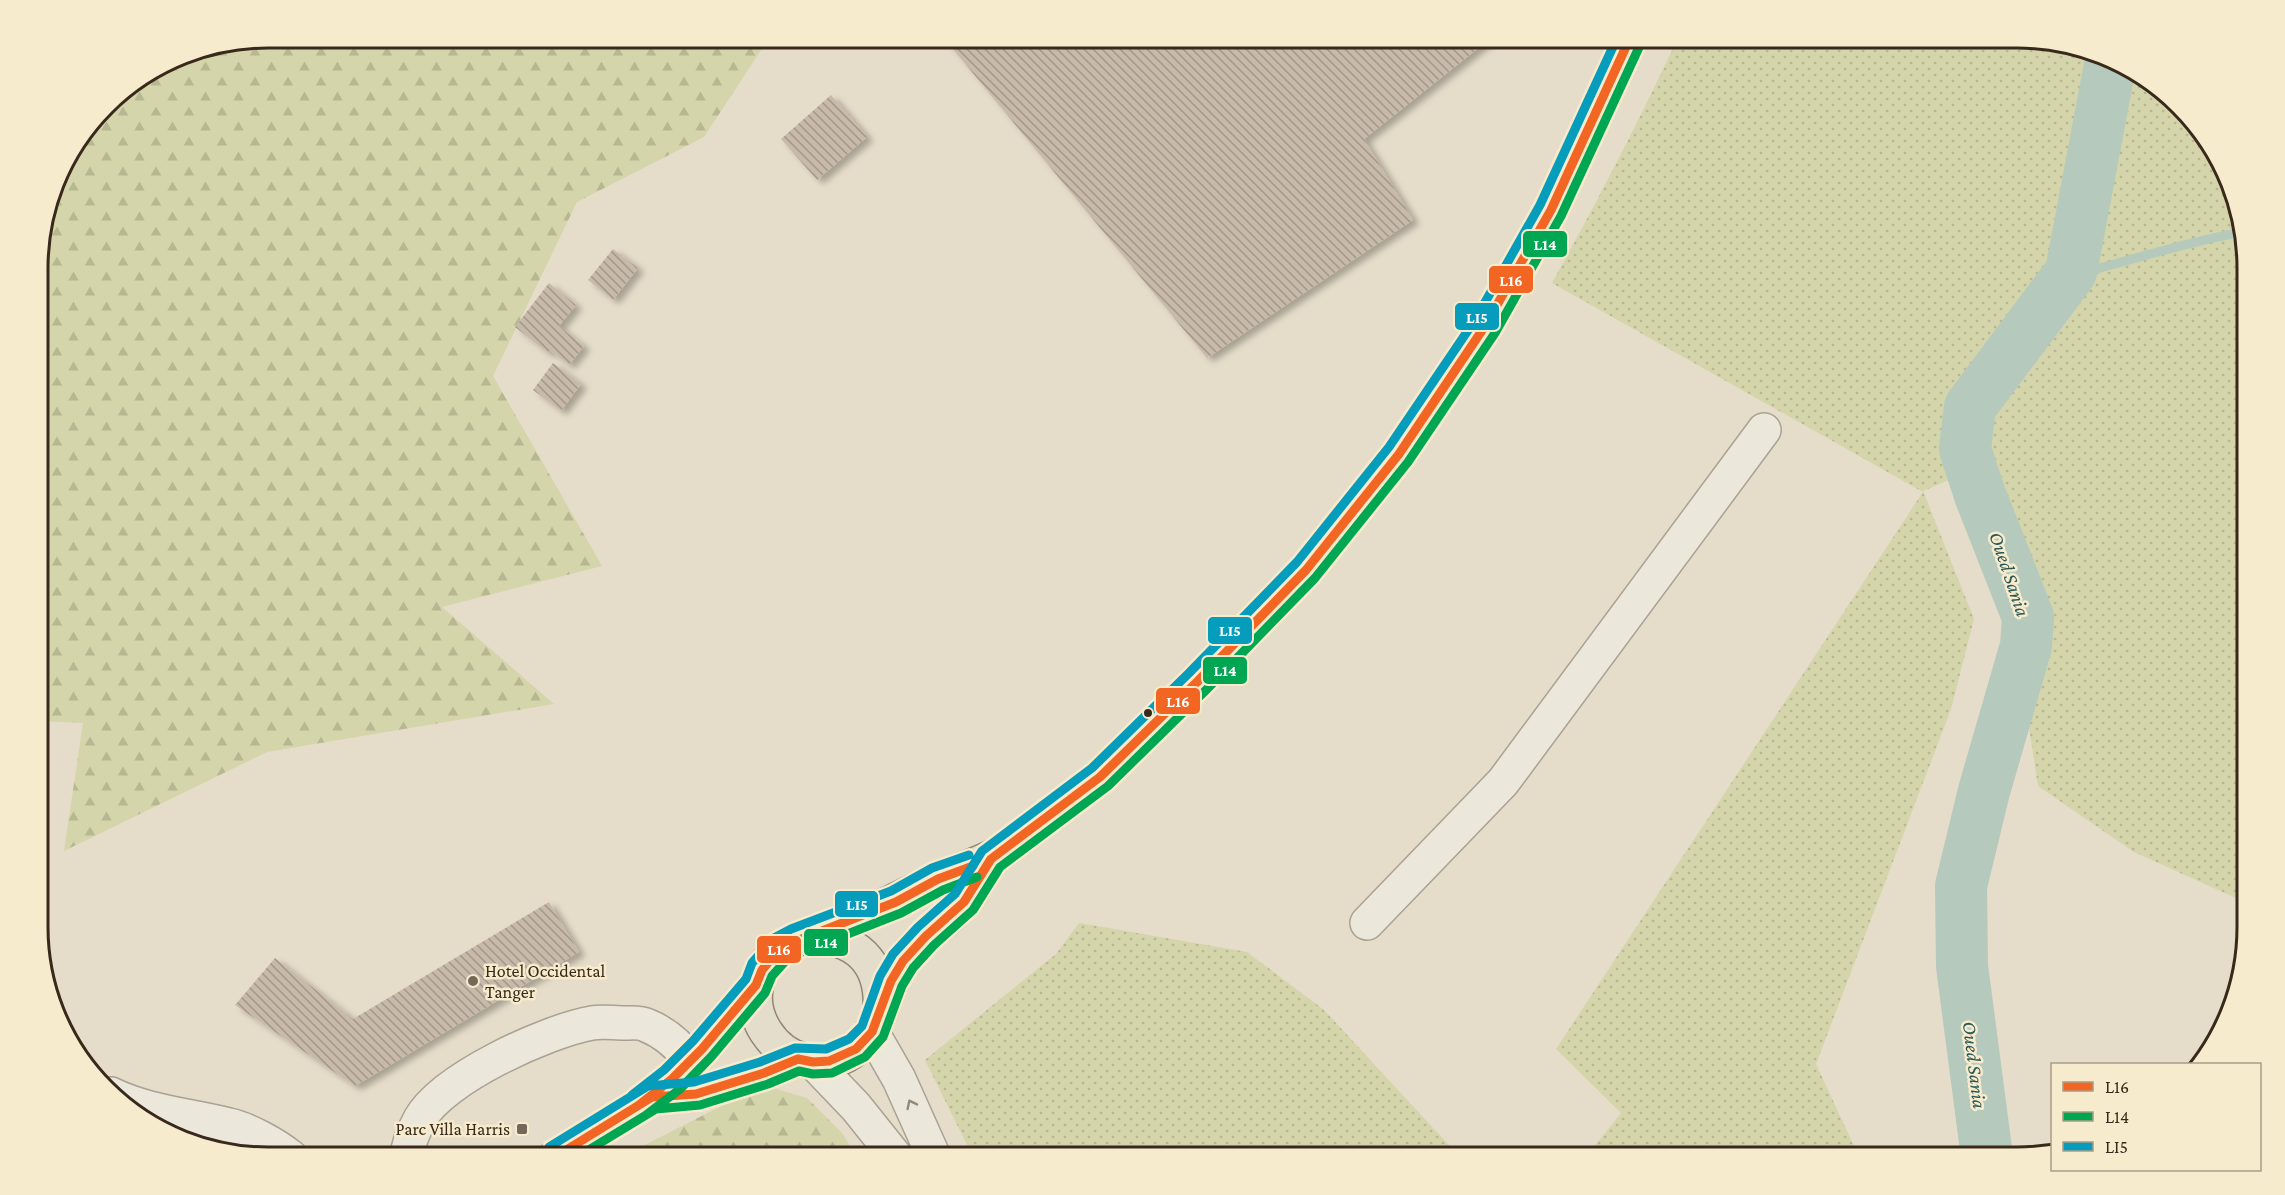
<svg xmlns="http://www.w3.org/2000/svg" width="2285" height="1195" viewBox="0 0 2285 1195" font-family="'Crimson Pro',serif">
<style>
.grass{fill:url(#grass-dots)}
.forest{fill:url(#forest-firs)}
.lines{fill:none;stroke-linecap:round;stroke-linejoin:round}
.stream{stroke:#b5c9bd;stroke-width:9}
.river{stroke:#b5c9bd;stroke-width:52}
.building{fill:url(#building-back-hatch);filter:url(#shadow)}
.minor-casing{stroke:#a9a193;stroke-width:36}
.major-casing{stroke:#8f8679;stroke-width:36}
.minor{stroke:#ece7db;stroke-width:33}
.major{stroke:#e4ddcc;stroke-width:33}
.bus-1-casing{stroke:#f7ebcd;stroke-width:14}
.bus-2-casing{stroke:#f7ebcd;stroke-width:14}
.bus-3-casing{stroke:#f7ebcd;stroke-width:14}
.bus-1{stroke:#f26522;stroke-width:9}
.bus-2{stroke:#00a651;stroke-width:9}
.bus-3{stroke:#069cbc;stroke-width:9}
.oneway{stroke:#92887b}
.bus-dot{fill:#38291b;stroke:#f7ebcd;stroke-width:2}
.poi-dot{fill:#756858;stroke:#f7ebcd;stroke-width:2}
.labels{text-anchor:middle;stroke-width:5;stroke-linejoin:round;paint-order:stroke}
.poi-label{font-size:18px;fill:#38291b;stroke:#f7ebcd;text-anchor:start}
.water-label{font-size:20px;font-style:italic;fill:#295856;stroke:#f7ebcd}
.rim{fill:none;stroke:#38291b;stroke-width:3}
.line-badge{stroke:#f7ebcd;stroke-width:2}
.badge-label{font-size:16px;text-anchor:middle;font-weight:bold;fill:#fff}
</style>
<defs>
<pattern id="grass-dots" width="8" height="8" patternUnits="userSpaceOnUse" patternTransform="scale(1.5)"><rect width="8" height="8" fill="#d4d5aa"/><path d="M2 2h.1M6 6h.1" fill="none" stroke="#b7b792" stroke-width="1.8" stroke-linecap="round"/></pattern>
<pattern id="forest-firs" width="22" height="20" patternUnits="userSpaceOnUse" patternTransform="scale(1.5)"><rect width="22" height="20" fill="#d4d5aa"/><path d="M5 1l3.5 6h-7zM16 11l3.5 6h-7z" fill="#b7b792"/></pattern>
<pattern id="building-back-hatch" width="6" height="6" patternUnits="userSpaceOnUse" patternTransform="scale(1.5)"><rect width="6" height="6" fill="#c8baaa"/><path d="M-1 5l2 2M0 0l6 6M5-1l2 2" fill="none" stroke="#a3978a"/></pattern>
<filter id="shadow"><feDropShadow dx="6" dy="4" stdDeviation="3" flood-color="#0004"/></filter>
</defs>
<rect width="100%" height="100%" fill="#e5dcc9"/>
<!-- grass -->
<path class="grass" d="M1678 38H2017L2119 61 2169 95 2208 140 2246 238 2247 903 2134 852 2038 786 2026 708 2045 629 2040 599 1996 460 1923 491 1974 619 1951 709 1816 1064 1859 1157H1586L1621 1113 1556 1049 1923 492 1552 283C1597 202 1639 121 1678 38Z
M1079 923 1247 952 1324 1010 1460 1157H973L925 1060 1056 954Z"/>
<!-- forest -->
<path class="forest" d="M268 38H769L704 137 577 202 493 376 602 566 442 607 554 704 267 752 64 851 83 723 39 721 38 252 61 166 116 95 180 55Z
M773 1088 807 1098 842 1133 857 1157H621L747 1093Z"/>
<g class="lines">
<!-- stream -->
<path class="stream" d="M2069 276C2127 262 2184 242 2243 232"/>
<!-- river -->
<path class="river" d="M1987 1157 1962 966 1961 886 1984 791 2026 646 2028 617 1980 495 1965 449 1970 407 2071 272 2111 60"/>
</g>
<!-- building -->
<path class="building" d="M944 38H1491L1364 139 1413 220 1207 358Z
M831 95 867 137 817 180 781 139Z
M613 249 638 268 613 300 588 280Z
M549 283 576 305 559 326 584 346 569 365 550 350 548 353 515 327Z
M553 363 581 384 561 411 533 390Z
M549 902 579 952 355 1086 235 1005 275 958 353 1019Z"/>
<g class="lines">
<defs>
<path id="minor" d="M1367 923 1503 782 1764 430
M872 1032 899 1079 934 1157
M813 1062 856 1107 896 1157
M111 1094C148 1112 189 1115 229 1125 248 1129 276 1145 291 1157
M407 1157C408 1145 414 1130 420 1119 443 1078 547 1031 592 1023 602 1021 614 1023 624 1023 631 1023 640 1022 646 1025 666 1033 679 1045 691 1061"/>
<path id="major" d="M991 859C982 873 974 890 964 902 945 924 919 938 902 962 883 989 883 1029 856 1049 787 1101 705 987 795 940 845 927 890 903 936 880 959 869 983 864 1004 850L1100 777 1198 681 1306 570 1399 454 1485 326 1551 210 1630 38
M809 936C856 937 883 962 880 1010
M652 1097 696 1094 764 1073 798 1059
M555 1157 652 1097 691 1061 756 985"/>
</defs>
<!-- minor casing -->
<use href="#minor" class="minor-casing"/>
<!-- major casing -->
<use href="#major" class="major-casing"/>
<!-- minor -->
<use href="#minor" class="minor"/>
<!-- major -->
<use href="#major" class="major"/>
<defs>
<path id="bus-1" d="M639 1105 672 1079 702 1049 756 985 762 970 781 947 896 902 938 879 973 866
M555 1157 652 1097 696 1094 764 1073 798 1059 813 1062 829 1061 856 1049 872 1032 891 981 903 961 926 936 964 902 991 859 1100 777 1198 681 1306 570 1399 454 1485 326 1551 210 1630 38"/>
<path id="bus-2" d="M646 1115 680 1089 711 1057 765 993 772 976 789 957 901 913 943 890 977 877
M577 1157 656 1109 700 1105 768 1084 799 1071 813 1074 832 1073 865 1057 883 1037 902 986 913 968 934 945 973 910 1000 867 1108 786 1206 690 1315 578 1408 462 1495 333 1561 216 1641 43"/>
<path id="bus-3" d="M632 1095 664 1070 693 1041 746 979 752 963 774 938 791 929 891 891 932 868 969 855
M549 1147 648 1086 694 1082 760 1062 795 1048 826 1049 849 1039 862 1026 880 976 893 954 918 927 955 894 982 851 1092 768 1189 673 1297 562 1389 447 1475 320 1540 205 1617 38"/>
</defs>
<!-- bus-1 casing -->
<use href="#bus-1" class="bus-1-casing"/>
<!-- bus-2 casing -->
<use href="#bus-2" class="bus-2-casing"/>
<!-- bus-3 casing -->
<use href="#bus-3" class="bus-3-casing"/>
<!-- bus-1 -->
<use href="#bus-1" class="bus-1"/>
<!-- bus-2 -->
<use href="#bus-2" class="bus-2"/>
<!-- bus-3 -->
<use href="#bus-3" class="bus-3"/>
</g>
<!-- one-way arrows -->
<defs><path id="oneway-chevron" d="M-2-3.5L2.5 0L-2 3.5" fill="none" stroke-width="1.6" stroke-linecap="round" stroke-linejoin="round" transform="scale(1.5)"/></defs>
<use class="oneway" href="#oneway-chevron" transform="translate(911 1104) rotate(-116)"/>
<!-- markers -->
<circle class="bus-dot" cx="1148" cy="713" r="5"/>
<g class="poi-dot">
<circle cx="473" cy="981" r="6"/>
<rect x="516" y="1123" width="12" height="12" rx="3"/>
</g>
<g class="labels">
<!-- poi labels -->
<g class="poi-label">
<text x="485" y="977">Hotel Occidental<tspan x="485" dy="21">Tanger</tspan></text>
<text x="510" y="1135" text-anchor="end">Parc Villa Harris</text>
</g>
<!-- water labels -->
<g class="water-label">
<text transform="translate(2010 574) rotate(71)" y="7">Oued Sania</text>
<text transform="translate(1975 1065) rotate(83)" y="7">Oued Sania</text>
</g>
</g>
<!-- crop -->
<path d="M0 0H2285V1195H0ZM268 48H2017A220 220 0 0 1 2237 268V927A220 220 0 0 1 2017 1147H268A220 220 0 0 1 48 927V268A220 220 0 0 1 268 48Z" fill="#f7ebcd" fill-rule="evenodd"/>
<path class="rim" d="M268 48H2017A220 220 0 0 1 2237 268V927A220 220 0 0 1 2017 1147H268A220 220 0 0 1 48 927V268A220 220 0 0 1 268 48Z"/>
<g class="line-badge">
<rect x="1522" y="230" width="46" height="28" rx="6" fill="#00a651"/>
<rect x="1488" y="265" width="46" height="29" rx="6" fill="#f26522"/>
<rect x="1454" y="302" width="46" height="29" rx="6" fill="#069cbc"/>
<rect x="1207" y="616" width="46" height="29" rx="6" fill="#069cbc"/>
<rect x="1202" y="656" width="46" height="29" rx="6" fill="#00a651"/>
<rect x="1155" y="687" width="46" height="28" rx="6" fill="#f26522"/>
<rect x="834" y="890" width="45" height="28" rx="6" fill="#069cbc"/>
<rect x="803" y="928" width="46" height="29" rx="6" fill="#00a651"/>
<rect x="756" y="935" width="46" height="29" rx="6" fill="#f26522"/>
</g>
<g class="badge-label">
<text x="1545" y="250">L14</text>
<text x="1511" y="286">L16</text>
<text x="1477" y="323">LI5</text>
<text x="1230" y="636">LI5</text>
<text x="1225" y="676">L14</text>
<text x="1178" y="707">L16</text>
<text x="857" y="910">LI5</text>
<text x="826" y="948">L14</text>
<text x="779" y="955">L16</text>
</g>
<!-- legend -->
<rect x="2051" y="1063" width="210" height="108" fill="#f7ebcd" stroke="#ab9d86" stroke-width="1.5"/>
<rect x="2063" y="1082" width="30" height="9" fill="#f26522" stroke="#ab9d86" stroke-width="1.5"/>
<text x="2105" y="1093" font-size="18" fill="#38291b">L16</text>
<rect x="2063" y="1112" width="30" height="9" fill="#00a651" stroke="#ab9d86" stroke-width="1.5"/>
<text x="2105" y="1123" font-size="18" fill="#38291b">L14</text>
<rect x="2063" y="1142" width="30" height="9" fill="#069cbc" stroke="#ab9d86" stroke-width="1.5"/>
<text x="2105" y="1153" font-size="18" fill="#38291b">LI5</text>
</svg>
